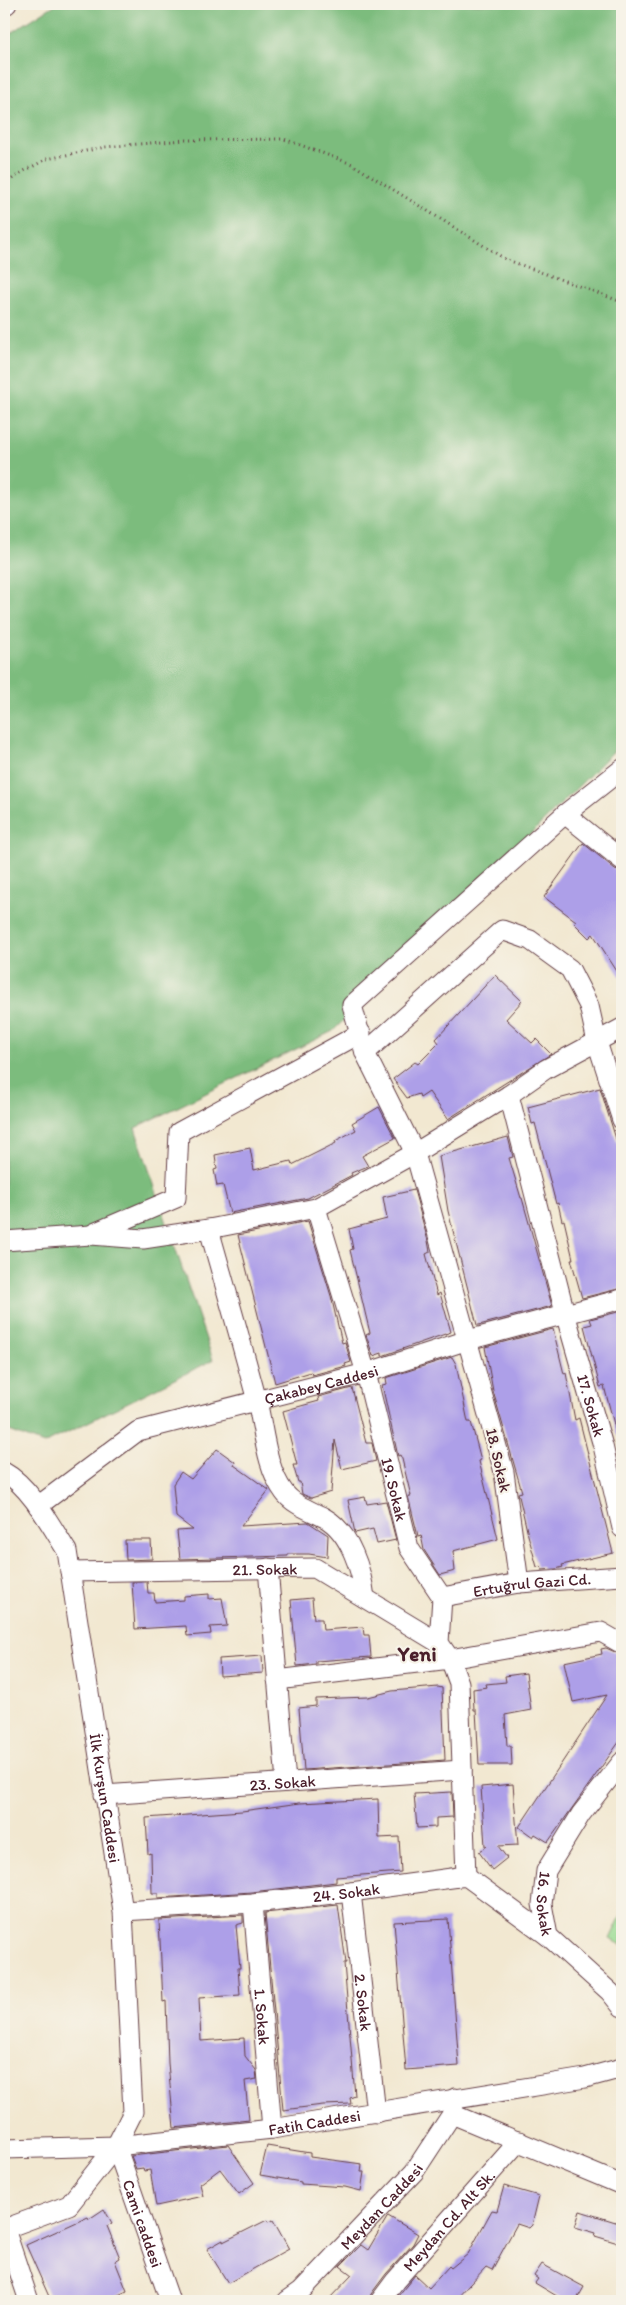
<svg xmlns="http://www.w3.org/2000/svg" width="626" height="2305" viewBox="0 0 626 2305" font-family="Itim,sans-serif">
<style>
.green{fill:#9adc93;stroke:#727e5f}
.forest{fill:#7bbc7d;stroke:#626e54}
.building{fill:#ad9fe8}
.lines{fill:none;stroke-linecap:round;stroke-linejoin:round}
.minor-casing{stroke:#633d44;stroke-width:21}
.path{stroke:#633d44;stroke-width:3;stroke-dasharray:1 4;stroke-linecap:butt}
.minor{stroke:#fff;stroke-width:19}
.labels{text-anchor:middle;stroke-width:4.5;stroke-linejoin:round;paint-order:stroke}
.street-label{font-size:16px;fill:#4a1f2b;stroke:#f7f3e8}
.district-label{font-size:21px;font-weight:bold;fill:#4a1f2b;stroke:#f7f3e8}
</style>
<rect width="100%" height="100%" fill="#f7f3e8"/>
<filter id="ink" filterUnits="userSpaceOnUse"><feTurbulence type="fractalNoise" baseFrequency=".02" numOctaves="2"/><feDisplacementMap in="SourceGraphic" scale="10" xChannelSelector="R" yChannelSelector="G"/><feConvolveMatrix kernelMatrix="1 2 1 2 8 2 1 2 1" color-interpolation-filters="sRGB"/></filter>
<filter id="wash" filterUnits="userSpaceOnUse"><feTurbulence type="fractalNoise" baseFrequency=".0096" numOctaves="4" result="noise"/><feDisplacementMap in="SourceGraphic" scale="20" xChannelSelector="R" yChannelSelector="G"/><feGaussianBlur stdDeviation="1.12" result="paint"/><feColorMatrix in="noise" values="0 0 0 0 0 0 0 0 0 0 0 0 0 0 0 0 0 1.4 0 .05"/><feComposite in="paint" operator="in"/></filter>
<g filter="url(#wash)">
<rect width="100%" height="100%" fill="#f2e8d1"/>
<!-- green -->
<path class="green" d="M622 1914V1945L610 1939Z"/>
<!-- forest -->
<path class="forest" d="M56 4H622V743L333 1031 135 1128 213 1360 44 1444 4 1429V37Z"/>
<g id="blocks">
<!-- building -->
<path class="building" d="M583 843 615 869 622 871V979L593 934 589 938 574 923 576 921 544 897Z
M495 975 522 1001 506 1019 532 1043 536 1039 551 1054 448 1119 429 1092 420 1098 419 1094 407 1098 393 1079 415 1062 418 1064 439 1043 436 1039Z
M600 1088 622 1158V1288L582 1298 571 1259H573L564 1220 562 1221 558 1203 556 1204 535 1123 532 1124 528 1107Z
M379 1107 395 1138 362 1156 368 1166 351 1173 352 1175 308 1198 230 1213 223 1185 217 1186 214 1170 217 1169 215 1155 250 1148 254 1170 291 1161 292 1165 336 1143 335 1141 356 1130 352 1123Z
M508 1137 513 1157 509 1158 521 1198H522L552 1306 479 1325H477L448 1211 439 1156Z
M414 1190 428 1241 430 1252 426 1254 437 1295 440 1293 451 1332 382 1356V1353L373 1356 366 1335 370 1333 350 1250 353 1249 349 1229 387 1219 383 1197Z
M308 1221 331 1296 342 1343 345 1342 351 1362 345 1364 346 1366 312 1375 311 1372 275 1383 238 1235Z
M622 1311V1436H617L604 1386 600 1387 584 1326 592 1324 590 1319Z
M553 1329 564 1374 566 1373 575 1420 579 1418 613 1553 562 1565 563 1567 556 1569 542 1570 541 1566 537 1567 528 1535 519 1496 518 1493 522 1492 493 1391 485 1347Z
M452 1357 456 1364 468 1422H471L481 1460 479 1461 498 1539 453 1551 455 1571 440 1575 424 1550 421 1535 418 1536 408 1496H411L402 1459 400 1455 398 1456 382 1385 387 1384 386 1378Z
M352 1388 366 1443H372L376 1461 342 1469 335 1440 331 1492 311 1498 302 1494 300 1482H298L293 1465H297L283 1411 319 1401 318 1397Z
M217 1449 235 1462 234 1465 269 1490 241 1526 308 1522 328 1535 327 1557 309 1554H288V1556L180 1559 177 1531 193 1530 176 1517 173 1484 181 1472 191 1479Z
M365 1497 367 1504 386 1501 396 1540 377 1544 373 1529 355 1533 348 1500Z
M125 1540H151L152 1559 126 1560Z
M132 1582H147L148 1593H154L155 1602 184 1600V1596L209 1594V1599L222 1598 227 1626 210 1627 211 1634 187 1636 186 1626 135 1629Z
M312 1598 314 1619H322L323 1630 363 1627 364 1635H369L371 1657 316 1661V1664L297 1666 291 1600Z
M606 1648 622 1655V1738L548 1842 535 1834 533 1837 519 1827 607 1695 573 1702 564 1662 602 1654 601 1649Z
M262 1656 263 1673 220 1676 219 1659Z
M526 1673 531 1710 505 1715 507 1746H511L512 1765H479L476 1710H474L473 1689 487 1687 486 1684 506 1682 505 1676Z
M438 1687 442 1688 445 1760 304 1770 299 1708 316 1706V1699L368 1697 392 1691Z
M513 1784 518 1845 498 1846 507 1858 492 1870 479 1852 487 1846H485L481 1787Z
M452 1792 453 1817 436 1818V1827L417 1828 414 1794Z
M378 1799 379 1838 399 1837 401 1872 336 1877V1882L252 1892 158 1898V1893H152L151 1853 148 1854 146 1818 242 1811 300 1803Z
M338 1905 346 1963H344L355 2096 350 2098 351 2104 323 2105 283 2110 265 1913Z
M243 1915V1923L236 1925 240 1968H238L240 1995 199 1998 201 2041 244 2038 245 2056 256 2070 257 2079 245 2081 249 2120 174 2128 168 2063 166 2001 163 2002 159 1920Z
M448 1919 459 2066 406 2070 394 1922Z
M228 2145 254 2183 239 2194 220 2169 200 2184 203 2196 156 2206 150 2170 144 2171 143 2168 136 2169 131 2156Z
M267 2146 310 2153V2157L362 2164 361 2172H364L361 2191 345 2187 301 2184V2182L260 2175Z
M504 2186 539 2196 532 2225 529 2228 517 2224 492 2270 486 2267 454 2301H394L415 2275 429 2288 449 2266 451 2268 468 2254 492 2210 497 2211Z
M104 2209 112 2223 107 2226 120 2258 115 2261 127 2291 105 2301H51L26 2245 88 2217 89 2219Z
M580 2211 622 2224 618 2243 595 2236 596 2233 575 2227Z
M388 2216 418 2234 413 2244 386 2274 371 2294 369 2301H327L352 2275 340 2266 361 2245 368 2250Z
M267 2220 268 2222 273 2220 289 2249 228 2283 207 2249 223 2240V2242Z
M542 2264 584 2287 576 2301H565L535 2283 538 2279 534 2276Z"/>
</g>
</g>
<g filter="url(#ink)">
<use href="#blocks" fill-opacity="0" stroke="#633d44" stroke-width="1"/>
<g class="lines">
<defs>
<g id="minor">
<path d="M4 6 7 4"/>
<path d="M565 814 622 860"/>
<path d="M365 1053 502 930 530 940 570 969 589 1006 597 1042 622 1120"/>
<path id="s1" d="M509 1095 565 1313 603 1446 622 1528"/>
<path id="s2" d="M316 1208 366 1373 409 1548 442 1597"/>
<path d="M209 1229C225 1286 242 1344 257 1401 264 1430 266 1468 284 1492 293 1505 312 1511 325 1518 350 1532 362 1571 365 1598"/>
<path d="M94 1233 176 1198 179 1132 361 1033"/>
<path d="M4 1241 91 1235 143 1239 209 1229 316 1208 415 1153 509 1095 546 1069 622 1028"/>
<path id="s3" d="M4 1472C30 1486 51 1526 67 1551L123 1911 133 2112 116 2146 69 2205 4 2229"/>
<path id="s4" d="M38 1506 138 1431 366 1373 468 1340 622 1299"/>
<path d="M268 1568 286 1782"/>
<path id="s5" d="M70 1572 315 1568 439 1643"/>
<path d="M519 1583 504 1472 415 1153 365 1053 352 1005 565 814 622 769"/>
<path d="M442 1597 439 1643 450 1659 459 1683 466 1876"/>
<path id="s6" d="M442 1597 519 1583 622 1576"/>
<path d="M277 1680 450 1659 601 1632 622 1644"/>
<path id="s7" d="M622 1762 581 1814 546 1871 542 1904 548 1936 610 1992 622 2007"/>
<path id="s8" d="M104 1795 462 1770"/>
<path id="s9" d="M351 1892 376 2113"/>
<path id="s10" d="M253 1903 272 2129"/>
<path id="s11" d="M123 1911 253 1903 351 1892 466 1876 548 1936"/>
<path d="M452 2114 622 2185"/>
<path id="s12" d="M116 2146 170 2301"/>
<path id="s13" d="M4 2149 116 2146 272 2129 585 2078 622 2068"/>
<path d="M5 2229 29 2301"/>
<path id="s14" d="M287 2301 301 2291 414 2172 452 2114 455 2098"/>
<path id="s15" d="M380 2301 395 2281 519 2141"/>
</g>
</defs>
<!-- minor casing -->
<use href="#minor" class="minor-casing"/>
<!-- path -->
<path class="path" d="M4 185 22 172 47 159 105 147 185 140 284 139 352 164 505 259 622 302"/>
<!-- minor -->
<use href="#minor" class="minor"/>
</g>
</g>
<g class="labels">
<!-- street labels -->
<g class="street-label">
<text dy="6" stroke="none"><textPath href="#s4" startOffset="314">Çakabey Caddesi</textPath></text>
<text dy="6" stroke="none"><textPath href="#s1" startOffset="321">17. Sokak</textPath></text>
<text transform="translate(499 1460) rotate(77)" y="6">18. Sokak</text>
<text dy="6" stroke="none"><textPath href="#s2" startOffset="292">19. Sokak</textPath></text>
<text dy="6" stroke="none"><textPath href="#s5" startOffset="195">21. Sokak</textPath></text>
<text dy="6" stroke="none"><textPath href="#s6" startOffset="91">Ertuğrul Gazi Cd.</textPath></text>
<text dy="6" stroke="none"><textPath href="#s8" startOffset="179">23. Sokak</textPath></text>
<text dy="6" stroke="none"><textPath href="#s3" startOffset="352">İlk Kurşun Caddesi</textPath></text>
<text dy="6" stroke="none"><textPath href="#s11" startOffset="224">24. Sokak</textPath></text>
<text dy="6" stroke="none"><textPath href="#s7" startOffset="166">16. Sokak</textPath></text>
<text dy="6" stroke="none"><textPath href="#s9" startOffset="111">2. Sokak</textPath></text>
<text dy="6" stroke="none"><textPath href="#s10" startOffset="114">1. Sokak</textPath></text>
<text dy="6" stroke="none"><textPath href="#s13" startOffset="312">Fatih Caddesi</textPath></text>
<text dy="6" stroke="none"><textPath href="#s14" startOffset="134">Meydan Caddesi</textPath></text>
<text dy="6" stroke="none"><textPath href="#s15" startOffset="106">Meydan Cd. Alt Sk.</textPath></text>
<text dy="6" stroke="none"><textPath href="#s12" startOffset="82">Cami caddesi</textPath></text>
</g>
<!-- district labels -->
<g class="district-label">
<text x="417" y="1661">Yeni</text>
</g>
</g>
<!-- margin -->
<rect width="626" height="2305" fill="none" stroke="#f7f3e8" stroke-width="20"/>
</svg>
